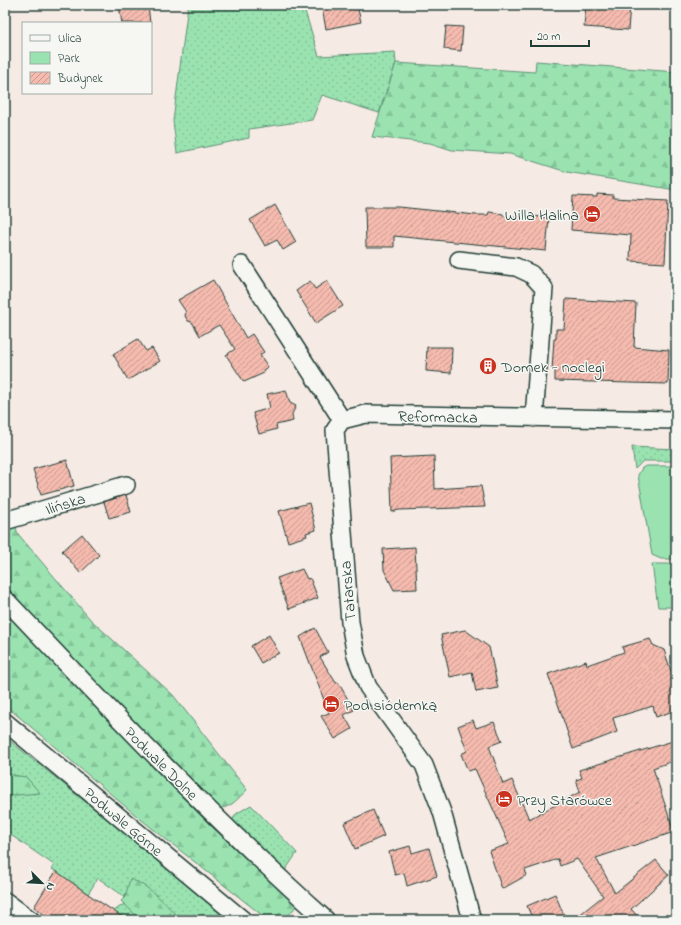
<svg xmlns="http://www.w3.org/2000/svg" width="681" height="925" viewBox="0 0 681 925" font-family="'Indie Flower',sans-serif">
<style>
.grass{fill:url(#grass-dots);stroke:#5c9072}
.forest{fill:url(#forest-firs);stroke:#5c9072}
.park{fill:#9ae3b1;stroke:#5c9072}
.building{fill:url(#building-hatch);stroke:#1f3d34}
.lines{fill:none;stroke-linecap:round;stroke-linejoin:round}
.minor-casing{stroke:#1f3d34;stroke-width:20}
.minor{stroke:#f6f6f2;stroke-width:17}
.labels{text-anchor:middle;stroke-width:3;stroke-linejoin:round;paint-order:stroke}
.poi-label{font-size:16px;fill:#1f3d34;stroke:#f6f6f2;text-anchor:start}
.street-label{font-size:16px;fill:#1f3d34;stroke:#f6f6f2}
</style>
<defs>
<pattern id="grass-dots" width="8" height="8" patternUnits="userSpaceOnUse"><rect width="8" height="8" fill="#9ae3b1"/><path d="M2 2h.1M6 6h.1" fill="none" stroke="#84c499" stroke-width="1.8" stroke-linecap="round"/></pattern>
<pattern id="forest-firs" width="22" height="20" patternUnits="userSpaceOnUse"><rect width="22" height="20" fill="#9ae3b1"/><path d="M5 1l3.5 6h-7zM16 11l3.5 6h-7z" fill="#84c499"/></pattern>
<pattern id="building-hatch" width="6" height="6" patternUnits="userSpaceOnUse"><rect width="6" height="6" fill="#f5bbaf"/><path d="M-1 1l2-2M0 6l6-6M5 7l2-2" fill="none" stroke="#c6998f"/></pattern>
</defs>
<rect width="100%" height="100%" fill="#f6eae5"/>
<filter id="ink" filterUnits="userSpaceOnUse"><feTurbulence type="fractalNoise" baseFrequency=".025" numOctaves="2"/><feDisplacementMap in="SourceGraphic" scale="8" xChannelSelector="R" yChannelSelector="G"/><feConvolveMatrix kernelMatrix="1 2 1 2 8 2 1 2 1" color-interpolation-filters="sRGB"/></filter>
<g filter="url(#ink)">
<!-- grass -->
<path class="grass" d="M188 5H303L319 56 395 52 396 63 379 113 322 95 312 120 249 129V138L177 153 173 121Z
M632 447 676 449V461H643L635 469Z
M5 737 232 920H108L114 911 124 904 121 901 125 897 98 878 88 894 52 869 54 865 5 831Z
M251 805 297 853 284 872 231 822 236 814Z"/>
<!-- forest -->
<path class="forest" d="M536 61 676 72V190L567 172 510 154 452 150 430 143 372 137 396 63 535 72Z
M14 522 18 534 90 619 173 695 247 790C238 798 229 811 217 807L5 587V525Z
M5 612 211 826 297 905 288 916 291 920H268L138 817 5 705V676L8 672 5 669Z
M5 774 26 777 40 793 5 796Z
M130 879C151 886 166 905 181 920H141L121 901 125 897Z"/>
<!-- park -->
<path class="park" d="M646 466H676V559H661L652 555 638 475 642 468Z
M652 564H676V607H658Z"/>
<!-- building -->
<path class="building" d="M127 5H148L150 23H122L119 6Z
M335 5H357L361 22 326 29 322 8Z
M586 5H630L628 30 584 27Z
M446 26 463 27 461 51 444 49Z
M597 194 613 195V198L668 201 665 263 630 261 631 235 571 230 573 196 597 197Z
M275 205 296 242 283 250 277 240 265 246 250 220Z
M365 207H399L476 215H488L489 212 503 214V216L533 219V216L549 218 546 251 394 236V247H366Z
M213 280 246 338 252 334 264 352 260 355 268 367 263 370 264 373 244 382 226 355 235 349 219 325 200 336 192 322 188 321 185 316 186 312 178 300Z
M310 281 315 289 327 281 343 306 316 323 296 291Z
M566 299 636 303 634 347 669 350 668 384 555 381V370H552L554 339H556V329H564Z
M138 339 146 351 152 348 160 361 128 380 113 354Z
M427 347H452L451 373 426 371Z
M286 390 290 403 296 406 292 414 293 421 276 425 277 429 259 434 253 413 270 408 267 394Z
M434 456 435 489 481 486 485 507 399 510 392 512 390 458Z
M67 460 74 486 41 495 33 469Z
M126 495 131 512 109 518 104 502Z
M309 503 316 530 306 533 307 536 288 542 279 511Z
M82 534 99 555 80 573 62 551Z
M415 547 417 589 394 590 384 570 383 549Z
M302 569 307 579 310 578 318 598 289 609 277 578Z
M315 628 328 652 320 657 336 683 338 682 354 710 344 715 352 729 335 739 321 716 329 713 300 637Z
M465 630 489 647 498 688 476 692 472 672 450 677 441 635Z
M269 635 279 653 261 663 251 646Z
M650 639 653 645 664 650 676 686V710L656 717 653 706 613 718 617 732 573 749 548 674 586 661 587 665 624 652 622 647Z
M473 720 476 728 494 722 502 741 489 746 503 784 512 780 529 819 580 792 576 780 582 778 579 770 676 740V760L653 768 674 832 596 858 615 893 656 860 669 875 631 909 641 920H573L603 896 577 859 560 866 558 859 525 870 527 875 502 889 489 851 509 844 475 769 468 771 461 754 467 751 458 726Z
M373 810 384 836 355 849 344 823Z
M410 846 412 853 429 848 437 876 407 886 404 873 395 875 389 852Z
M56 871 88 894 127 920H51L34 907Z
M555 894 566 920H533L527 906Z"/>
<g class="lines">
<defs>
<path id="minor" d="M459 260 516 267 531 274 544 288 534 418
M242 265 342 420
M5 521 126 485
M5 599C109 709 213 819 326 920
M5 722 243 920
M5 901 31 920
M472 920 442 812 424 765 368 687 356 656 350 622 335 430 342 420 366 414 676 420"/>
</defs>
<!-- minor casing -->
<use href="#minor" class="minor-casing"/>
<!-- minor -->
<use href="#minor" class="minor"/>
</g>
</g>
<!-- icons -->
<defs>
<symbol id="hotel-disc" viewBox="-11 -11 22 22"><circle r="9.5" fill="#c8321e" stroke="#f6f6f2"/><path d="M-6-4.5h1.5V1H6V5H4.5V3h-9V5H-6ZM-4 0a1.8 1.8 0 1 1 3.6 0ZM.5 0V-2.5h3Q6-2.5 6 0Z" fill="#fff"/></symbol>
<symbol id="building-disc" viewBox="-11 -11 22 22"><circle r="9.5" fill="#c8321e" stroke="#f6f6f2"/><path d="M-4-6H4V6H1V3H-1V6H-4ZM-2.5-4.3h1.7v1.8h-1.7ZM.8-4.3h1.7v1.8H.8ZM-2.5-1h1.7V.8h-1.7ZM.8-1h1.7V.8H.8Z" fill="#fff"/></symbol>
</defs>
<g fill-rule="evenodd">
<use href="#hotel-disc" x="582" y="204" width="20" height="20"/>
<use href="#building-disc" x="478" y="356" width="20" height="20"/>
<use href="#hotel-disc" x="321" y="694" width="20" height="20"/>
<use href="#hotel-disc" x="494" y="789" width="20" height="20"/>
</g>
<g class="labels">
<!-- poi labels -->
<g class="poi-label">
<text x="579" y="220" text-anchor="end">Willa Halina</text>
<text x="501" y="372">Domek - noclegi</text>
<text x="344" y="710">Pod siódemką</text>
<text x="517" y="805">Przy Starówce</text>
</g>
<!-- street labels -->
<g class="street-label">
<text transform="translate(438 416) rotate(1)" y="6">Reformacka</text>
<text transform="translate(65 503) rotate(-17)" y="6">Ilińska</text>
<text transform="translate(347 591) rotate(-95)" y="6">Tatarska</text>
<text transform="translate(162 763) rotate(45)" y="6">Podwale Dolne</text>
<text transform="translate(124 821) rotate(40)" y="6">Podwale Górne</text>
</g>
</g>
<!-- margin -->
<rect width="681" height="925" fill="none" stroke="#f6f6f2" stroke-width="20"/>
<rect x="10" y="10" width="661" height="905" fill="none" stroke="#1f3d34" stroke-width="1.5" filter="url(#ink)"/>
<!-- legend -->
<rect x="22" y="22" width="130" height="72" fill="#f6f6f2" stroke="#a0aca6"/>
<rect x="30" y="35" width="20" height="6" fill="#f6f6f2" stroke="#a0aca6"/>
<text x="58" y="42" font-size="12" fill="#1f3d34">Ulica</text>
<rect x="30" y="52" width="20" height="12" fill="#9ae3b1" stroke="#a0aca6"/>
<text x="58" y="62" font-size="12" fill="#1f3d34">Park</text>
<rect x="30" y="72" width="20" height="12" fill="url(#building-hatch)" stroke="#a0aca6"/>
<text x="58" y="82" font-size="12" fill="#1f3d34">Budynek</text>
<!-- north arrow -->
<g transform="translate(42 883) rotate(114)" stroke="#f6f6f2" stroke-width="3" paint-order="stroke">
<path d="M0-3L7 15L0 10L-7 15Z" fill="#1f3d34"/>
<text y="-6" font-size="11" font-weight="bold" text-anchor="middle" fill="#1f3d34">N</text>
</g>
<!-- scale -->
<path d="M531 40v6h58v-6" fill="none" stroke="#1f3d34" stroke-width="2"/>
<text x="537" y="40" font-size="12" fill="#1f3d34" stroke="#f6f6f2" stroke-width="3" paint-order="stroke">20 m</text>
</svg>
